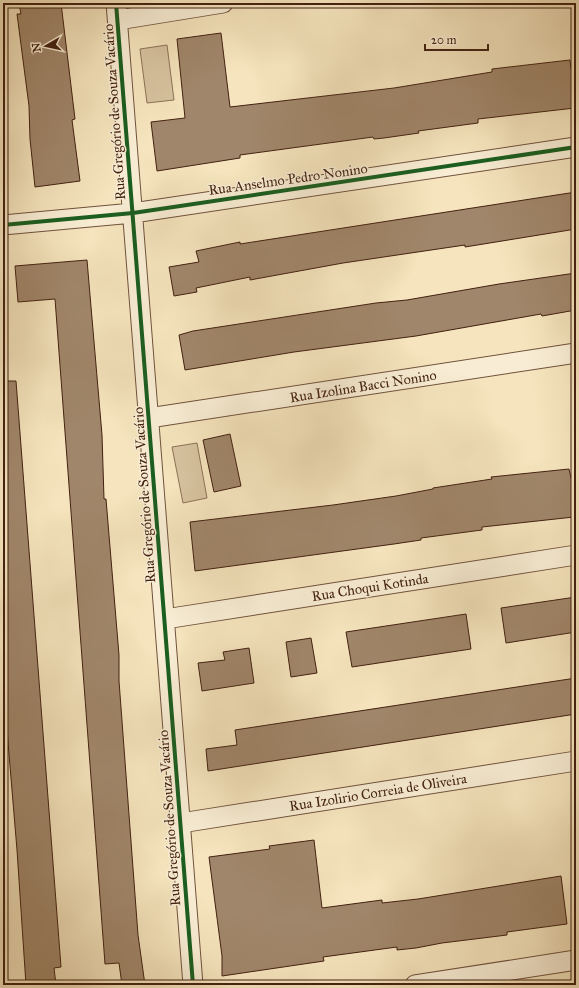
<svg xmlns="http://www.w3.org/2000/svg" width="579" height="988" viewBox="0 0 579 988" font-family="'IM FELL Great Primer',serif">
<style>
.pitch{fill:#d7c3a0;stroke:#8d7258}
.building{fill:#a0866a;stroke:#432111}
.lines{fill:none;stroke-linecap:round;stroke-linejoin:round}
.minor-casing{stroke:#70523c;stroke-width:21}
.minor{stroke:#f8edd4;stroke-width:19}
.cycleway-casing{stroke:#f8edd4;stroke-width:6}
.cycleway{stroke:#1b5e20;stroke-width:4}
.labels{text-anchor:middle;stroke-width:3;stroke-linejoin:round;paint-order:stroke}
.street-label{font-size:14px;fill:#432111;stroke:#f8edd4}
</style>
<rect width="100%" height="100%" fill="#f5e4bd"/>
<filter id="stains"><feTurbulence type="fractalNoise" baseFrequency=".005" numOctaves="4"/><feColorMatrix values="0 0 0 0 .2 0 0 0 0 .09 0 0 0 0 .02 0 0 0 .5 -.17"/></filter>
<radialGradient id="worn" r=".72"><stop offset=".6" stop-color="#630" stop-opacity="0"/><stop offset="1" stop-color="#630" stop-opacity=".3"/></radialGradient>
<!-- pitch -->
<path class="pitch" d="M167 45 174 100 147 103 140 49Z
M197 443 207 498 183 503 172 447Z"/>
<!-- building -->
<path class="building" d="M19 3H61L75 119 72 120 80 181 35 187 30 139 29 106 17 14H21Z
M221 33 230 107 394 88 492 72V69L570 60 571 69 576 68V97L573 98 575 108 478 119V123L418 131 419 133 384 138 374 139 373 137 240 155V158L157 171 151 122 185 118 177 39Z
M576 192V229L465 247V245L343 263 250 280V277L196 288 197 292 174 296 169 267 199 262 196 251 240 242V244Z
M87 260 102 435 104 499H106L119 655V681L138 935 145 985H122L119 963 105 964 55 299 18 302 15 266Z
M576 273V310L542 316 541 314 416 336 294 352 185 370 179 335 193 331 376 303 407 300 499 284Z
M3 381H16L61 967 54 968 56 985H26L17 850 3 682Z
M230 434 241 486 214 492 203 440Z
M569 469 571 478 576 477V506L573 507 574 517 482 527V530L421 538V540L394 544 195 571 190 522 333 505 396 496 433 489V488L492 479 491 477Z
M576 597V632L506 643 501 608Z
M466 614 471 649 352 667 346 632Z
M311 638 317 673 291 677 286 642Z
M249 648 254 683 202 691 198 663 225 660 223 652Z
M576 678V714L208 771 206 749 237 745 235 730Z
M314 840 322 908 382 900V903L418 899 561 876 567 924 507 932V935L442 943 416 948 397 950V947L323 957 324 961 222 976V956L209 857 270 849 269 846Z"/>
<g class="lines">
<defs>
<path id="minor" d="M116 3 193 985
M118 20 223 3
M3 225 133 213 576 147
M149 418 576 353
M165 619 576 555
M181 823 576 761
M415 985 576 960"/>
</defs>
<!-- minor casing -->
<use href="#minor" class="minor-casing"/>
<!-- minor -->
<use href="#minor" class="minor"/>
<defs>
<path id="cycleway" d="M116 3 193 985
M3 225 133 213 576 147"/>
</defs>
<!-- cycleway casing -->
<use href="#cycleway" class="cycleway-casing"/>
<!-- cycleway -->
<use href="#cycleway" class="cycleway"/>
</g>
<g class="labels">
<!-- street labels -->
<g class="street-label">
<text transform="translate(114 112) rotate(-94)" y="5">Rua Gregório de Souza Vacário</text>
<text transform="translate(288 179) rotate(-8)" y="5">Rua Anselmo Pedro Nonino</text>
<text transform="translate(363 386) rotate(-9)" y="5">Rua Izolina Bacci Nonino</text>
<text transform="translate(144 495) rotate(-94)" y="5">Rua Gregório de Souza Vacário</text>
<text transform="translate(370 587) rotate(-9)" y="5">Rua Choqui Kotinda</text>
<text transform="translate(378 792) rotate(-9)" y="5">Rua Izolirio Correia de Oliveira</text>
<text transform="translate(169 818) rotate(-94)" y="5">Rua Gregório de Souza Vacário</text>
</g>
</g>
<!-- margin -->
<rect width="579" height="988" fill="none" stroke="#f5e4bd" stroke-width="16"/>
<rect x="4" y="4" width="571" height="980" fill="none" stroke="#432111" stroke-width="2"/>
<rect x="8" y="8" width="563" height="972" fill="none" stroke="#432111"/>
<!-- north arrow -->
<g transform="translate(46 46) rotate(261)" stroke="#f8edd4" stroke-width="3" paint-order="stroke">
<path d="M0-3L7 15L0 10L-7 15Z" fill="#432111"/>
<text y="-6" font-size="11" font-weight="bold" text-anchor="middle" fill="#432111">N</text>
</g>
<!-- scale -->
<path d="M425 44v6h63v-6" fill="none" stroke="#432111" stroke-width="2"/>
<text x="431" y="44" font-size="12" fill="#432111" stroke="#f8edd4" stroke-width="3" paint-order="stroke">20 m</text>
<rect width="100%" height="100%" filter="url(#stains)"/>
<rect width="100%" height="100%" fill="url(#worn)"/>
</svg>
